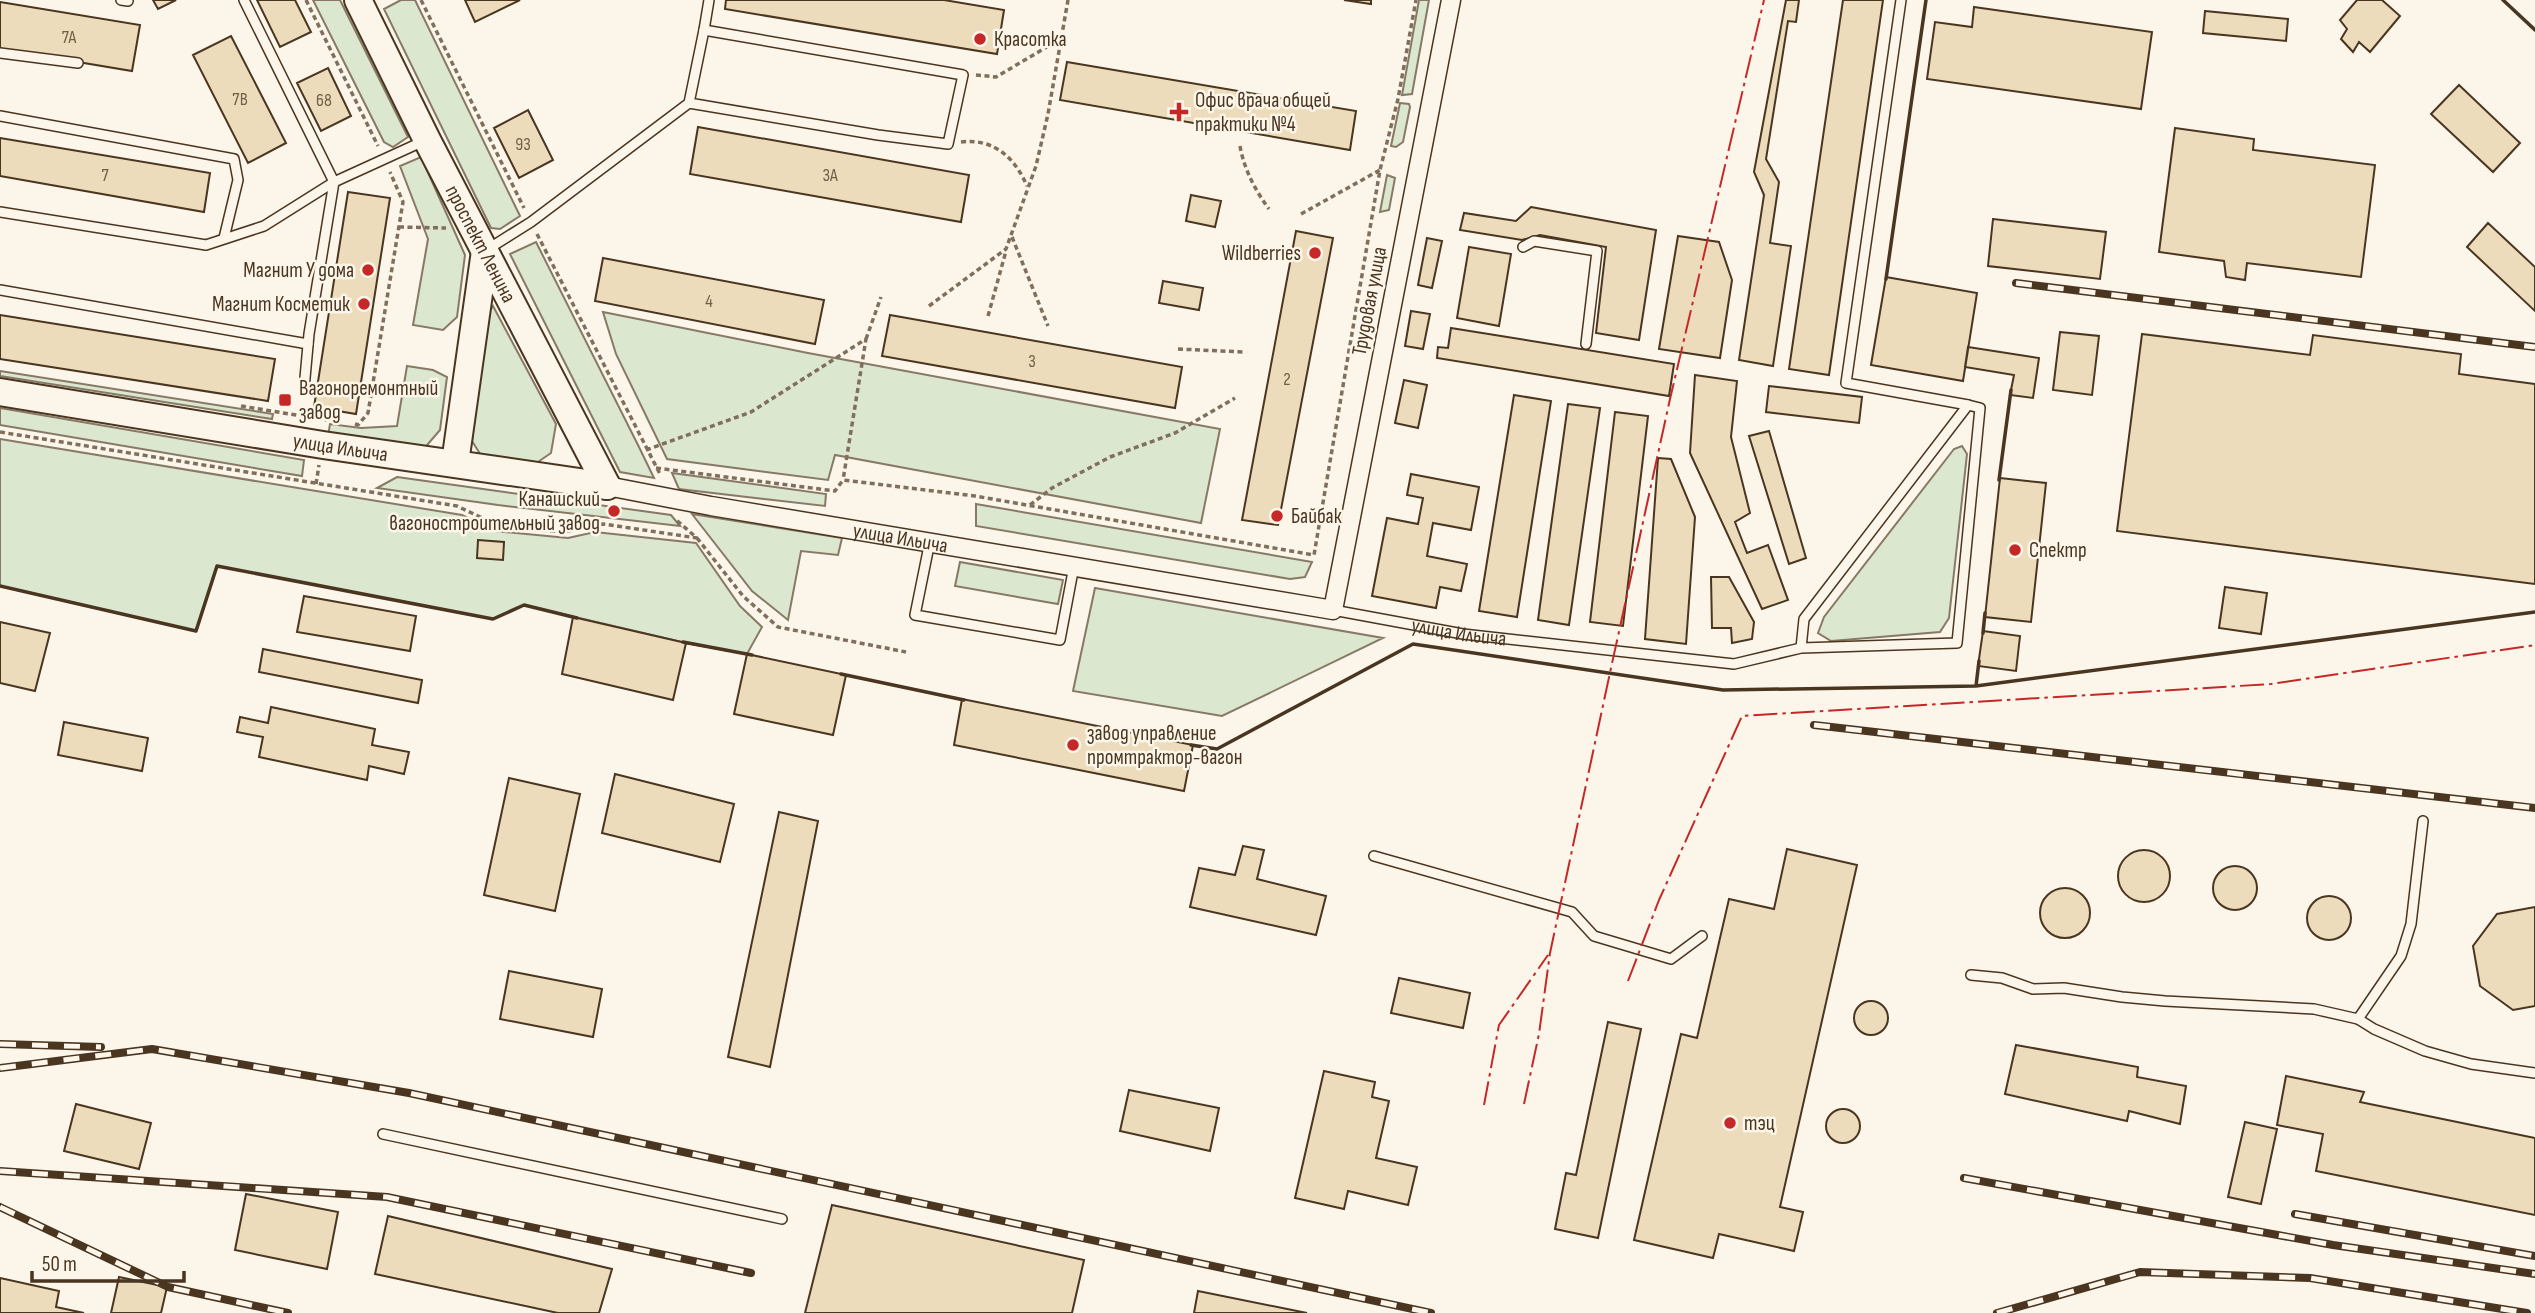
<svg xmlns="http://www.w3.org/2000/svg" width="2535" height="1313" viewBox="0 0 2535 1313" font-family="'Sofia Sans Condensed',sans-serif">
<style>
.green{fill:#dce7d0;stroke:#887966;stroke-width:2}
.building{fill:#ecdcbc;stroke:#4a3520;stroke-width:2}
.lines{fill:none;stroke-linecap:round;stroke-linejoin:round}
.lane-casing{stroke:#4a3520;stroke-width:12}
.street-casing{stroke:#4a3520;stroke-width:21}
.secondary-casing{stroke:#4a3520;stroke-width:30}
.path{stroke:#7f6f5c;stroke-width:3.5;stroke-dasharray:5 3.5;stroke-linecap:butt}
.lane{stroke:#fbf6e9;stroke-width:9}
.street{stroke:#fbf6e9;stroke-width:18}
.secondary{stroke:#fbf6e9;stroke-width:26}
.rail-casing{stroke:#4a3520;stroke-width:8}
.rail{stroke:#fbf6e9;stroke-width:5;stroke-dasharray:16;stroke-linecap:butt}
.fence{stroke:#4a3520;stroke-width:2;stroke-dasharray:9 3.5;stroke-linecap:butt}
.wall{stroke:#4a3520;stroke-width:3.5}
.power{stroke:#c62828;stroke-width:2;stroke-dasharray:24 5 3.5 5;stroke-linecap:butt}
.poi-dot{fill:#c62828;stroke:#fbf6e9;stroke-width:2.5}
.labels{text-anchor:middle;stroke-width:5;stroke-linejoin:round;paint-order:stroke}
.number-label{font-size:18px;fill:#725f47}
.poi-label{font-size:21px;fill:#4a3520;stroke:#fbf6e9;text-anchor:start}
.street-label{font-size:21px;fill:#4a3520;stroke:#fbf6e9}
</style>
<rect width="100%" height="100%" fill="#fbf6e9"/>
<!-- green -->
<path class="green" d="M313 0H340L408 137 393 147 384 142Z
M401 0H415L520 216 500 229 491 228 384 9Z
M1419 0H1429L1412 94 1402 95Z
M1400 103 1409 104 1410 107 1403 142 1396 147 1391 146Z
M421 157 465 255 457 317 443 330 413 325 428 239 400 166Z
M1387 175 1395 178 1389 210 1380 212Z
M536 242 638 445 654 478 620 472 510 254Z
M493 306 556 424 551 453 535 464 482 457 472 441 488 314Z
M603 312 808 353 1220 429 1201 523 835 455 828 480 667 459 616 354Z
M407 366 433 370 447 377 440 430 422 451 328 436 330 424 361 428 397 426Z
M0 371 273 414 272 419 0 376Z
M0 408 304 460 302 476 0 425Z
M0 439 462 515 495 531 568 538 595 532 696 543 740 606 762 627 747 654 686 643 524 605 493 619 217 566 196 631 0 586Z
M1962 446 1967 454 1949 618 1940 632 1831 641 1818 633 1824 617 1954 449Z
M672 473 826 494 825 506 679 489Z
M397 477 671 515 680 526 498 505 377 488Z
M976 504 1312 562 1305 577 1290 579 976 526Z
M692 514 842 538 838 555 801 551 788 620 752 591Z
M960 562 1063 580 1058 604 955 586Z
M1095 588 1383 638 1222 716 1073 691Z"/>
<!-- building -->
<path class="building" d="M153 0H176L158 9Z
M257 0H295L311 32 280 47Z
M465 0H520L475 22Z
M726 0H944L1004 10 997 54 725 9Z
M1344 0H1371V4Z
M1786 0H1799L1796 22 1788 21 1766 159 1779 182 1770 243 1791 246 1773 366 1739 360 1764 195 1754 172Z
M1843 0H1883L1829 375 1789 369Z
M2357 0H2382L2400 16 2370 52 2359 42 2353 52 2341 39 2347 29 2340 20Z
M0 2 140 25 132 71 0 49Z
M1974 7 2152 32 2141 109 1927 79 1935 22 1972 27Z
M2205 11 2288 19 2286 41 2203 33Z
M231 36 286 143 248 163 193 55Z
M1067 62 1356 111 1350 150 1060 100Z
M328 68 351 116 321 131 297 83Z
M2459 85 2520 143 2493 172 2431 114Z
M528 110 553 160 519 178 494 128Z
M698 127 969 175 961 222 690 174Z
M2175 128 2254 139 2253 150 2375 165 2361 277 2247 263 2245 280 2226 277 2224 261 2159 252Z
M0 138 210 173 204 212 0 176Z
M348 192 390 198 356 414 314 407Z
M1191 195 1221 201 1215 227 1186 221Z
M1531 207 1656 230 1639 340 1596 333 1606 247 1540 235 1522 240 1460 230 1464 213 1516 221Z
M1993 219 2106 232 2100 279 1988 266Z
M2488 223 2535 267V311L2467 247Z
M1296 231 1333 238 1278 525 1242 520Z
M1678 236 1719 242 1732 280 1720 358 1659 349Z
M1427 238 1442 241 1432 288 1418 285Z
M1469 247 1511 254 1499 326 1457 318Z
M603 258 824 300 815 344 595 301Z
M1886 277 1977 293 1963 381 1871 365Z
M1163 281 1203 288 1199 310 1159 303Z
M1411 311 1430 314 1423 349 1405 346Z
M0 315 275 359 268 401 0 359Z
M890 315 1182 367 1175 408 882 356Z
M1451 328 1674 364 1669 396 1437 358 1438 347 1448 348Z
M2060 332 2099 336 2092 395 2053 390Z
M2142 334 2310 355 2313 335 2461 354 2459 374 2535 384V584L2117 531Z
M1968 347 2039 358 2033 398 2010 395 2014 375 1965 367Z
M1695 375 1737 381 1731 437 1750 513 1735 522 1747 553 1768 545 1788 600 1762 609 1690 453Z
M1404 380 1427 385 1418 428 1395 423Z
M1769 386 1862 397 1859 423 1766 412Z
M1514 395 1551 401 1517 617 1479 611Z
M1568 404 1600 408 1569 625 1538 620Z
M1615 412 1648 416 1623 626 1590 622Z
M1769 431 1806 558 1789 564 1749 436Z
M1658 458 1671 459 1695 517 1686 644 1645 639Z
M1411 474 1479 487 1471 530 1433 523 1427 556 1467 564 1461 591 1440 587 1436 608 1372 596 1387 518 1418 524 1423 498 1407 495Z
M2000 478 2046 483 2031 622 1985 617Z
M478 540 504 542 503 560 477 558Z
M1711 577H1729L1754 622 1752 639 1732 643 1731 628H1712Z
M2225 587 2267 593 2261 634 2219 628Z
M304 596 416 616 410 651 297 632Z
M573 617 686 643 673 700 562 674Z
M0 622 50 633 35 691 0 683Z
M1983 631 2020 636 2016 671 1978 666Z
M263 649 422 680 418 703 259 672Z
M747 654 846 675 833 735 734 714Z
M962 699 1193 745 1184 791 954 745Z
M271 707 375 729 372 745 409 752 404 774 369 766 367 780 259 757 263 737 237 732 240 717 268 723Z
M64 722 148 738 142 771 58 755Z
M615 774 734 804 720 862 602 833Z
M509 778 580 794 555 911 484 895Z
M779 812 818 821 770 1067 728 1057Z
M1243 846 1264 850 1257 879 1326 896 1316 935 1190 907 1199 868 1235 875Z
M1787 849 1857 865 1780 1207 1803 1212 1794 1251 1719 1234 1713 1258 1634 1240 1681 1034 1697 1038 1729 899 1774 909Z
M2118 876a26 26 0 1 1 52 0a26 26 0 1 1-52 0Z
M2213 888a22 22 0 1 1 44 0a22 22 0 1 1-44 0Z
M2040 913a25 25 0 1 1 50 0a25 25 0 1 1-50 0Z
M2307 918a22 22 0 1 1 44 0a22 22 0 1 1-44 0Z
M2535 907V1006L2513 1010 2480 986 2473 946 2497 914Z
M509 971 602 989 593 1037 500 1019Z
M1399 978 1470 993 1463 1028 1391 1013Z
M1854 1018a17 17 0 1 1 34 0a17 17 0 1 1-34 0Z
M1608 1022 1641 1029 1598 1238 1555 1229 1566 1173 1576 1175Z
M2016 1045 2138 1067 2137 1077 2186 1086 2180 1124 2129 1111 2127 1121 2005 1094Z
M1324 1071 1375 1082 1372 1097 1389 1101 1376 1158 1417 1167 1408 1205 1348 1191 1344 1209 1295 1198Z
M2286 1076 2364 1092 2360 1102 2535 1138V1215L2316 1171 2323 1134 2277 1125Z
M1129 1090 1219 1108 1210 1151 1120 1131Z
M76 1104 151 1123 139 1169 64 1151Z
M1826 1126a17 17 0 1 1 34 0a17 17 0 1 1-34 0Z
M2245 1122 2277 1129 2261 1204 2228 1197Z
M246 1194 338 1212 327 1269 235 1250Z
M832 1205 1084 1260 1072 1313H805Z
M388 1216 612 1269 599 1313H558L375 1274Z
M119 1277 167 1287 161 1313H111Z
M0 1278 59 1291 56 1307 84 1313H0Z
M1198 1291 1307 1313H1194Z"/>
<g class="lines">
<defs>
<g id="lane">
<path d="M121 0 128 1"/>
<path d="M244 0 334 182 309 334 304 389"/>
<path d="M1901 0 1846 383 1968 405"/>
<path d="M704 30 709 0"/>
<path d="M0 53 78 63"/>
<path d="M0 116 234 159 238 180 224 238"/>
<path d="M0 212 206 245 264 226 334 182 426 140"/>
<path d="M1523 247 1534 241 1597 251 1586 344"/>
<path d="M488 249 531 222 689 103 878 135 948 144 963 75 704 30 689 103"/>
<path d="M0 290 308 344"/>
<path d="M930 541 915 615 1060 640 1074 566"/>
<path id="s1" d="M1333 610 1463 634 1734 664 1801 648 1957 643 1980 408 1968 405 1804 619 1801 648"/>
<path d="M1374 856 1572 912 1594 936 1671 959 1702 936"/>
<path d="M1971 975 2002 978 2033 989 2064 988 2122 997 2165 1001 2314 1009 2358 1019 2374 1029 2425 1051 2471 1064 2535 1073"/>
<path d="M2358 1019 2401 956 2411 924 2423 821"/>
<path d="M383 1134 782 1219"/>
</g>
<g id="street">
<path id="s2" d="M607 486 711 506 1333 610 1451 0"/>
</g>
<g id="secondary">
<path id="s3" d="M358 0 427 140 607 486"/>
<path id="s4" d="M0 392 323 445 607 486"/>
<path d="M455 463 485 251"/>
</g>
</defs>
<!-- lane casing -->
<use href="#lane" class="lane-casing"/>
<!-- street casing -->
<use href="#street" class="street-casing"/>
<!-- secondary casing -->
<use href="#secondary" class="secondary-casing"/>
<!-- path -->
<path class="path" d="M306 0 378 146
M421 0 524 208
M976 75 996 77 1062 38
M961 142C994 138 1015 158 1027 186
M1240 146C1244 169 1255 190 1269 209
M1301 214 1380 170
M399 227 446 228
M537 234 661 476
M1012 237 1048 326
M929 306 1006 249 1036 166 1048 114 1068 0
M988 316 1006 251
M866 339 881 297
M1178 349 1244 352
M241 406 326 420
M355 424 358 425 368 413 403 202 390 172
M0 432 457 506 501 527 564 532 603 524 697 538 675 519
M646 450 751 412 866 339 843 480
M656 468 835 491 843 480 975 496 1314 555 1380 170 1398 99 1416 0
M316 484 319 465
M1030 505 1052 488 1110 457 1175 433 1235 398
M697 538 743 596 778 627 906 652"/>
<!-- lane -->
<use href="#lane" class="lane"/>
<!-- street -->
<use href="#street" class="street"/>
<!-- secondary -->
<use href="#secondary" class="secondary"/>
<defs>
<path id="rail" d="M2016 283 2535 347
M1814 725 2535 808
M0 1044 101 1047
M0 1068 152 1049 409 1093 1431 1313
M0 1171 387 1197 751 1273
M1964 1178 2333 1245 2535 1274
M0 1207 168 1287 288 1313
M2295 1214 2535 1256
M1997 1313 2140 1272 2310 1278 2527 1313"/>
</defs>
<!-- rail casing -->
<use href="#rail" class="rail-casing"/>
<!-- rail -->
<use href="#rail" class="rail"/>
<!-- fence -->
<path class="fence" d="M686 643 747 654"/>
<!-- wall -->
<path class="wall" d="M2503 0 2535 30
M1886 279 1926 0
M1999 480 2011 390
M0 586 196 631 217 566 493 619 524 605 577 618
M1983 633 1985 613
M683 642 752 655
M841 674 964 700
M1976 686 1979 661
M1191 745 1217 749 1413 644 1723 690 1976 686 2535 612"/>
<!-- power -->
<path class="power" d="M1628 981 1659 900 1742 716 2271 684 2535 645
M1524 1104 1539 1034 1550 953 1611 668 1670 399 1764 0
M1484 1105 1499 1025 1548 955"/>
</g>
<!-- markers -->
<g class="poi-dot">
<circle cx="980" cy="39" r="7"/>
<path d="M1175.5 101.5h7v7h7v7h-7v7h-7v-7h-7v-7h7z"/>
<circle cx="1315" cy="253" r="7"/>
<circle cx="368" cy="270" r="7"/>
<circle cx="364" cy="304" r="7"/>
<rect x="278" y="393" width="14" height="14" rx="3.5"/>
<circle cx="614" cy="511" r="7"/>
<circle cx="1277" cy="516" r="7"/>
<circle cx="2015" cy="550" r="7"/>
<circle cx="1073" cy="745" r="7"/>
<circle cx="1730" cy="1123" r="7"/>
</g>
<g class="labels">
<!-- number labels -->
<g class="number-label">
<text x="69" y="43">7А</text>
<text x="240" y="105">7В</text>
<text x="324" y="106">68</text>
<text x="523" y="150">93</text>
<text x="105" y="181">7</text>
<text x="830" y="181">3А</text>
<text x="709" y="307">4</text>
<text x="1032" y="367">3</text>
<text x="1287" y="385">2</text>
</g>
<!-- poi labels -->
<g class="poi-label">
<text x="994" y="46">Красотка</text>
<text x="1195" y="107">Офис врача общей<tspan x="1195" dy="24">практики №4</tspan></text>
<text x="1301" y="260" text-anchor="end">Wildberries</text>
<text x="354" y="277" text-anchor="end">Магнит У дома</text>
<text x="350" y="311" text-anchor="end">Магнит Косметик</text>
<text x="299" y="395">Вагоноремонтный<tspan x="299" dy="24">завод</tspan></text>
<text x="600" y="506" text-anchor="end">Канашский<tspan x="600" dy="24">вагоностроительный завод</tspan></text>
<text x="1291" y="523">Байбак</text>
<text x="2029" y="557">Спектр</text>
<text x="1087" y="740">завод управление<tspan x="1087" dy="24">промтрактор-вагон</tspan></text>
<text x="1744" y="1130">тэц</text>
</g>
<!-- street labels -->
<g class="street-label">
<text dy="7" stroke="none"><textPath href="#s3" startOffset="273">проспект Ленина</textPath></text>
<text transform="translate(1369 301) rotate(-79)" y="7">Трудовая улица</text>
<text dy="7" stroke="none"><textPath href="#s4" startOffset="345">улица Ильича</textPath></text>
<text dy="7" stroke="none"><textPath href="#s2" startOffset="298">улица Ильича</textPath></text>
<text dy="7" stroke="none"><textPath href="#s1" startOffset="128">улица Ильича</textPath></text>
</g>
</g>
<!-- scale -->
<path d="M32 1271v10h152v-10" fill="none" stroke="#4a3520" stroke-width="3.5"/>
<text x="42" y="1271" font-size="21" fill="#4a3520" stroke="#fbf6e9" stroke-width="5" paint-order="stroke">50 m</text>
</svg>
